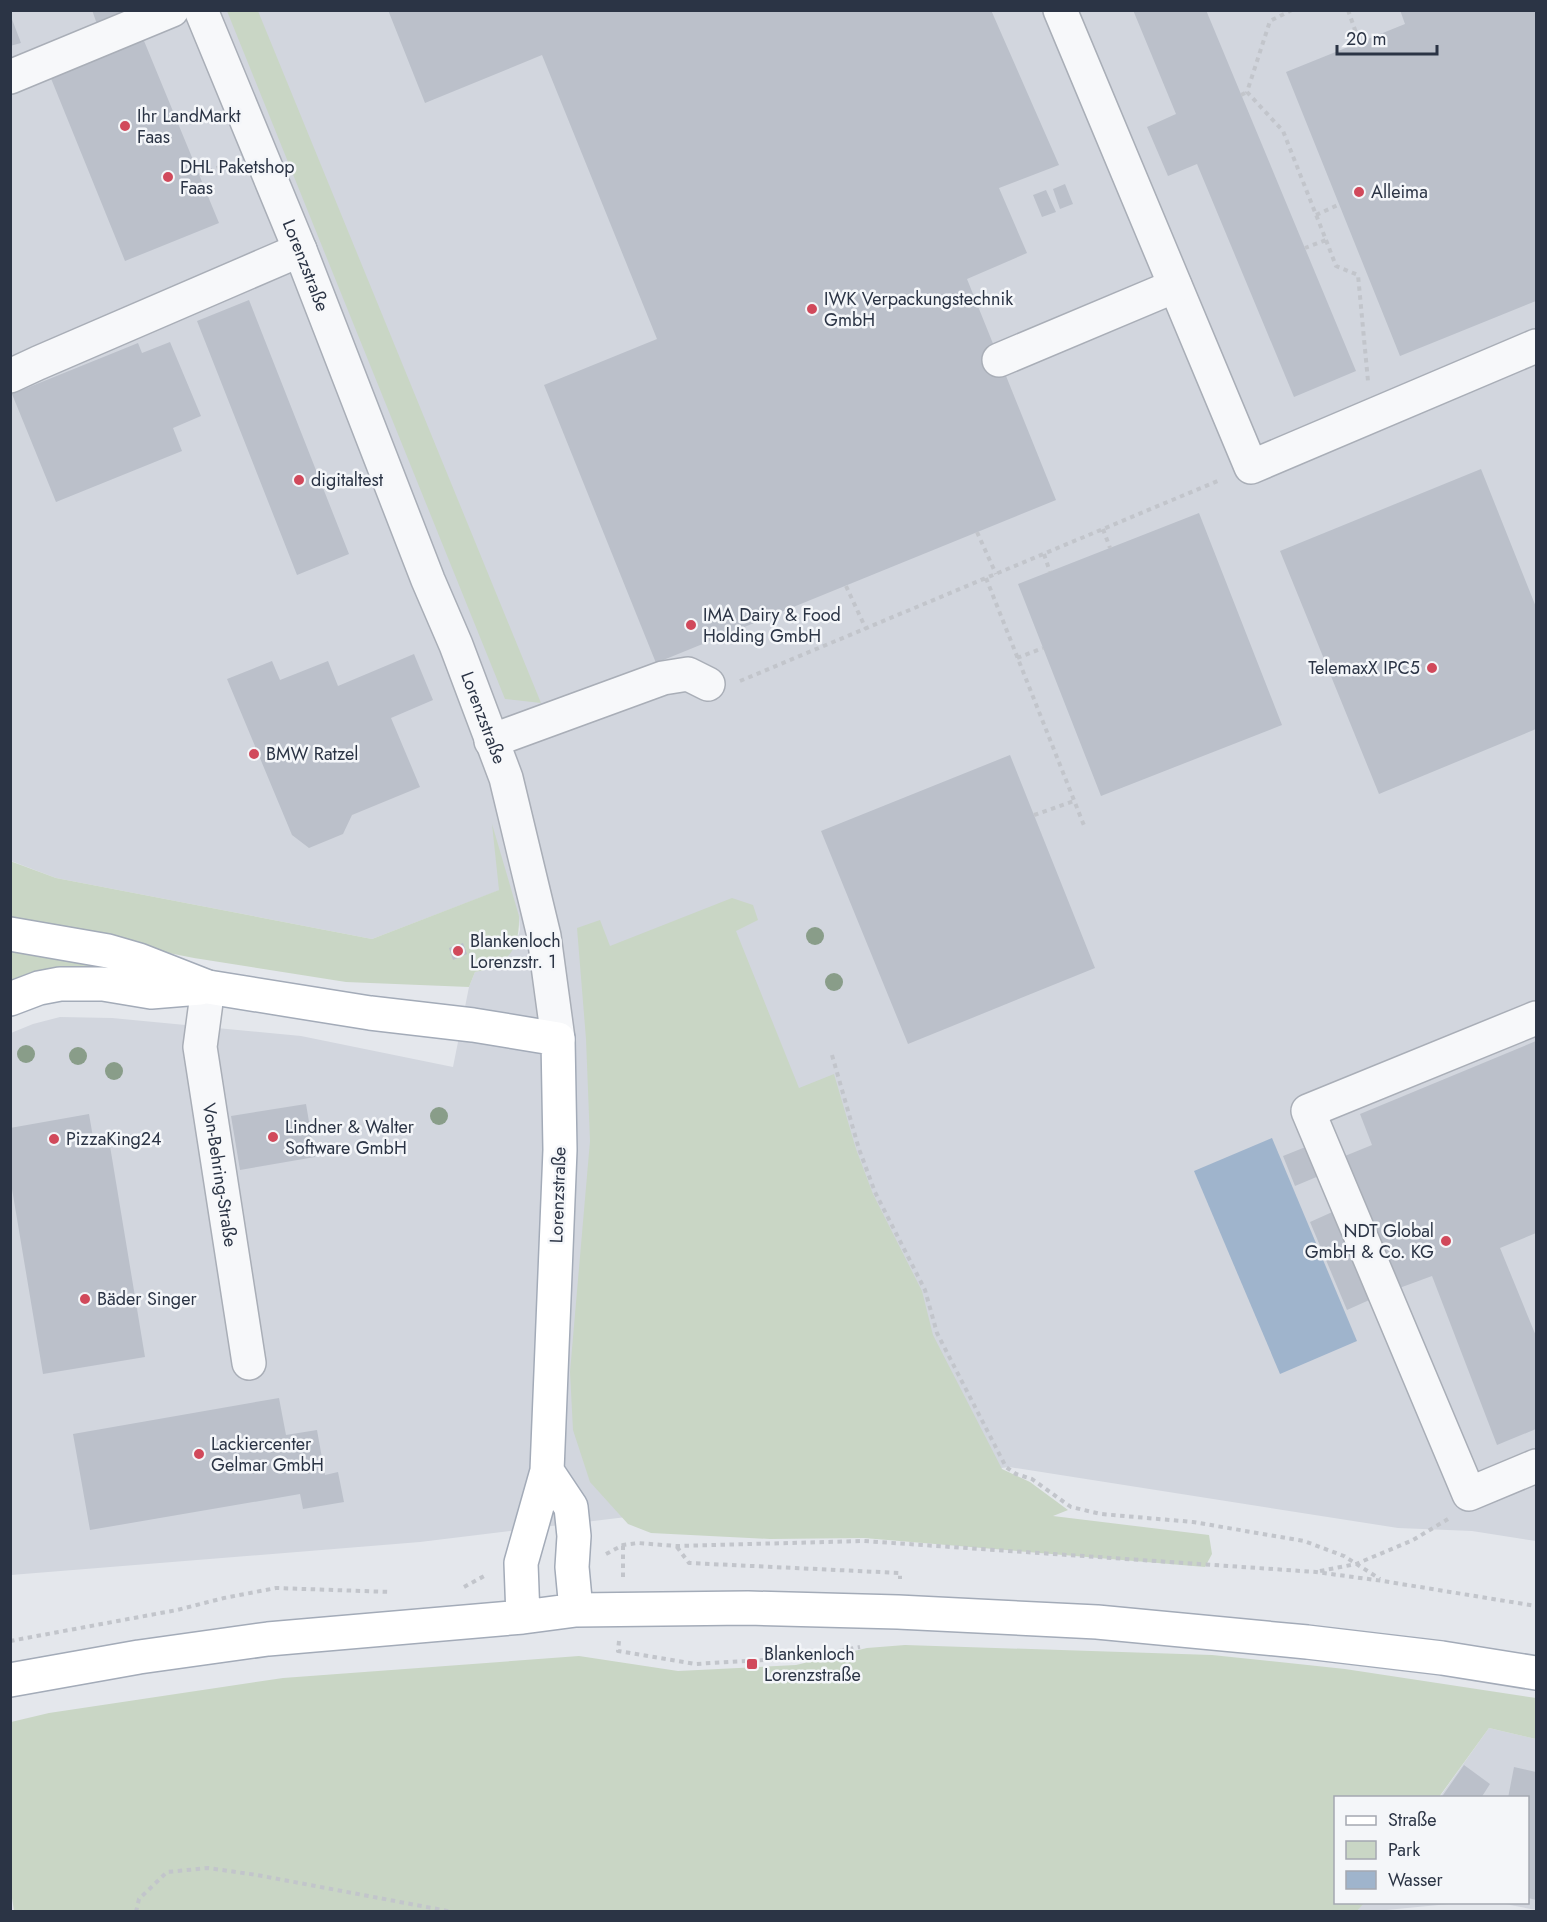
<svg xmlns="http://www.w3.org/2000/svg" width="1547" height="1922" viewBox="0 0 1547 1922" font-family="Jost,sans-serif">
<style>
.built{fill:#d2d6de}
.green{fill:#c9d6c5}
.water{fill:#9fb4cc}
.building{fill:#bbc0ca}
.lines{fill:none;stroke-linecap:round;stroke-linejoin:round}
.minor-casing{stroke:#a9aeb7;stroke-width:36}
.major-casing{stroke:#a3abb8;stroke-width:36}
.path{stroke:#c2c5cb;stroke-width:4;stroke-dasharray:4.5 4.5;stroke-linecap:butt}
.minor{stroke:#f7f8fa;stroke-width:33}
.major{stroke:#fff;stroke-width:33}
.tree{fill:#899d89}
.poi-dot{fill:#d1495b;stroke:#f4f6f9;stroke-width:2}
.labels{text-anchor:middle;stroke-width:5;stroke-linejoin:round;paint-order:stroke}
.poi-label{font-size:18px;fill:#2b3445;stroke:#f4f6f9;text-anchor:start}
.street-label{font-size:18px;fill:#2b3445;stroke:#f4f6f9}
</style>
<rect width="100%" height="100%" fill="#e4e7ec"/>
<!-- built -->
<path class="built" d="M11 11H1536V1541L1472 1531 1398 1528 1009 1467 676 1511 420 1542 11 1575V1033L33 1024 60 1017 112 1018 301 1036 453 1067 469 987 475 972 496 967 516 944 520 930 519 916 500 890 372 939 56 878 11 861Z
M1489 1728 1536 1739V1910L1500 1903 1528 1902V1798H1439Z
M1364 1902H1459V1903L1376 1911H1357Z"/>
<!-- green -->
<path class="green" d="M227 11H258L541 703 505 699Z
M492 824 519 916C520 949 508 966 475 972L469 987 346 982 194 958 11 922 10 861 56 878 372 939 499 890Z
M732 898 753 905 758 920 736 931 799 1088 834 1074 856 1149 873 1194 922 1291 933 1335 1002 1469 1030 1482 1068 1510 1053 1516 1209 1535 1212 1554 1205 1567 864 1538 770 1539 651 1533 628 1524 590 1482 573 1430 570 1372 590 1141 586 1039 577 928 600 920 610 946Z
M11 945 129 969 11 983Z
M905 1645 1212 1655 1345 1669 1536 1698V1739L1489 1728 1439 1797 1336 1798V1902L1364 1903 1357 1911H14L10 1885 11 1722 49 1713 283 1678 579 1656 678 1671 796 1665 867 1648Z"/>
<!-- water -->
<path class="water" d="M1272 1138 1357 1341 1280 1374 1194 1171Z"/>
<!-- building -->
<path class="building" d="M92 10H131L98 27Z
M388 10H991L1059 165 999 188 1027 253 967 279 1056 500 656 663 544 385 657 339 542 55 425 103Z
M1133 10H1206L1356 371 1294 397 1197 164 1168 176 1147 127 1176 114Z
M1400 10H1536V301L1400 356 1286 72 1405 24Z
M10 14 21 43 10 46Z
M142 36 219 223 125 261 50 76Z
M1065 184 1073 204 1060 209 1053 189Z
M1046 190 1056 212 1042 217 1033 195Z
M249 300 349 554 297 575 197 321Z
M170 342 201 416 173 428 182 451 56 502 12 394 138 343 142 353Z
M1481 469 1536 607V729L1379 794 1280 551Z
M1199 513 1282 725 1101 796 1018 584Z
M414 654 433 700 391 718 420 787 352 815 343 834 309 848 292 835 227 679 272 661 280 680 328 661 338 686Z
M1010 755 1095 968 908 1044 821 831Z
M463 943 467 954 453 960 449 948Z
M1536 1041V1233L1500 1248 1536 1336V1429L1497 1445 1432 1276 1394 1290 1340 1158 1372 1145 1360 1114Z
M306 1104 315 1157 240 1170 231 1116Z
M89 1114 95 1149 110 1146 145 1357 43 1374 10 1177V1128Z
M1313 1144 1326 1173 1295 1186 1283 1156Z
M1339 1209 1376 1297 1347 1310 1310 1222Z
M279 1398 286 1435 317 1430 325 1475 338 1472 344 1502 303 1509 300 1494 90 1530 73 1434Z
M1464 1765 1490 1784 1481 1798H1441Z
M1514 1767 1536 1772V1900L1528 1898V1798H1508Z"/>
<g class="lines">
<defs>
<g id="minor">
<path id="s1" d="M201 10 300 250 428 580 456 645 506 778 544 936 558 1039"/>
<path d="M1060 10 1251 467 1536 346"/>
<path d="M10 77 172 10"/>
<path d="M999 360 1175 286"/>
<path d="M10 376 38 363 300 250"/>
<path d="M491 741 663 678 688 674 708 684"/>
<path id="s2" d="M208 987 200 1047 249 1363"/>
<path d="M1536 1018 1308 1111 1469 1494 1536 1466"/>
</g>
<path id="major" d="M10 934 108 951 139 960 208 987 370 1013 473 1025 558 1039 560 1150 547 1471 521 1563 523 1617
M10 999 39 988 60 984H103L151 992 200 988
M547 1471 571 1507 574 1536 572 1567 576 1610
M10 1680 139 1657 268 1639 523 1617 576 1610 748 1608 898 1612 1097 1622 1307 1642 1442 1658 1536 1673"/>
</defs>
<!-- minor casing -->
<use href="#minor" class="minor-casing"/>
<!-- major casing -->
<use href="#major" class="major-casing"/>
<!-- path -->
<path class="path" d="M1292 10 1270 21 1247 92 1283 131 1326 240 1305 248
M1348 10 1360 44
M1241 95 1247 92
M200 175 229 163
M1316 215 1340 204
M1326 240 1336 266 1358 275 1368 381
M1103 529 1110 548
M977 532 996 574
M1044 554 1050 572
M986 578 1085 828
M846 586 866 629
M1017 658 1043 648
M740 681 1220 480
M1034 815 1074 801
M832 1055 859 1149 875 1192 925 1290 937 1333 1006 1467 1016 1474 1032 1479 1071 1507 1101 1514 1193 1522 1304 1541 1344 1556 1380 1579
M677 1547 689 1563 900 1573V1579
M606 1554 623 1545 638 1543 676 1546 864 1541 1316 1572 1383 1581 1536 1606
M1320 1571 1356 1564 1413 1540 1448 1519
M623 1577V1545
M464 1587 486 1575
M10 1641 177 1610 224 1598 276 1588 391 1592
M619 1641 618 1651 695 1664 798 1658 860 1647
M136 1912 139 1899 167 1872 208 1868 257 1875 453 1912"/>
<!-- minor -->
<use href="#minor" class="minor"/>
<!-- major -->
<use href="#major" class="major"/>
</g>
<!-- trees -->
<g class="tree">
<circle cx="815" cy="936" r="9"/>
<circle cx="834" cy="982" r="9"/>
<circle cx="26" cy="1054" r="9"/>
<circle cx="78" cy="1056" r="9"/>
<circle cx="114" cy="1071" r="9"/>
<circle cx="439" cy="1116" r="9"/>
</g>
<!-- markers -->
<g class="poi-dot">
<circle cx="125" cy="126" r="6"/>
<circle cx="168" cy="177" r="6"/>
<circle cx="1359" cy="192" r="6"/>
<circle cx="812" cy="309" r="6"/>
<circle cx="299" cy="480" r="6"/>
<circle cx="691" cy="625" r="6"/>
<circle cx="1432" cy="668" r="6"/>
<circle cx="254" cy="754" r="6"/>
<circle cx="458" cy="951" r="6"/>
<circle cx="273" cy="1137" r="6"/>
<circle cx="54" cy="1139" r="6"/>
<circle cx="1446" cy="1241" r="6"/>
<circle cx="85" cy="1299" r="6"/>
<circle cx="199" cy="1454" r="6"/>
<rect x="746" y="1658" width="12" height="12" rx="3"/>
</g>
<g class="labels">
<!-- poi labels -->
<g class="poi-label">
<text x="137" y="122">Ihr LandMarkt<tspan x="137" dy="21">Faas</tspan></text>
<text x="180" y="173">DHL Paketshop<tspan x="180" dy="21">Faas</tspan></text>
<text x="1371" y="198">Alleima</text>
<text x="824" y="305">IWK Verpackungstechnik<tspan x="824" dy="21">GmbH</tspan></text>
<text x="311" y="486">digitaltest</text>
<text x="703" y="621">IMA Dairy &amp; Food<tspan x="703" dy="21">Holding GmbH</tspan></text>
<text x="1420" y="674" text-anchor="end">TelemaxX IPC5</text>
<text x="266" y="760">BMW Ratzel</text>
<text x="470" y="947">Blankenloch<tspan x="470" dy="21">Lorenzstr. 1</tspan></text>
<text x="285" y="1133">Lindner &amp; Walter<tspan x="285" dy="21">Software GmbH</tspan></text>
<text x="66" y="1145">PizzaKing24</text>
<text x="1434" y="1237" text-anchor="end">NDT Global<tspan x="1434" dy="21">GmbH &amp; Co. KG</tspan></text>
<text x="97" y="1305">Bäder Singer</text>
<text x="211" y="1450">Lackiercenter<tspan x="211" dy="21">Gelmar GmbH</tspan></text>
<text x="764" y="1660">Blankenloch<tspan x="764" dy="21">Lorenzstraße</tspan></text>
</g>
<!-- street labels -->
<g class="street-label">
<text dy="6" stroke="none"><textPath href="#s1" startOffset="276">Lorenzstraße</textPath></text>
<text dy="6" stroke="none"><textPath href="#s1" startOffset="762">Lorenzstraße</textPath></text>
<text dy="6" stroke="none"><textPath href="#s2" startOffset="190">Von-Behring-Straße</textPath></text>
<text transform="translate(558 1195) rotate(-88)" y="6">Lorenzstraße</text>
</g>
</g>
<!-- border -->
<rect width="1547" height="1922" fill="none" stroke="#2b3445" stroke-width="24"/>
<!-- legend -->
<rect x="1334" y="1796" width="195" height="108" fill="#f4f6f9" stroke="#a4a8b1" stroke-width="1.5"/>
<rect x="1346" y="1816" width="30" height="9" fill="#ffffff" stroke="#a4a8b1" stroke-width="1.5"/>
<text x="1388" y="1826" font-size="18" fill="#2b3445">Straße</text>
<rect x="1346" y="1841" width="30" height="18" fill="#c9d6c5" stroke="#a4a8b1" stroke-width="1.5"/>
<text x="1388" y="1856" font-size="18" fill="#2b3445">Park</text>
<rect x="1346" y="1871" width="30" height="18" fill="#9fb4cc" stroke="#a4a8b1" stroke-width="1.5"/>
<text x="1388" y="1886" font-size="18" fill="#2b3445">Wasser</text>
<!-- scale -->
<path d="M1337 45v9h100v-9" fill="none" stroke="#2b3445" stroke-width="3"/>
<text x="1346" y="45" font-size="18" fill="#2b3445" stroke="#f4f6f9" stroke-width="4.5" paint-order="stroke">20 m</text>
</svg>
